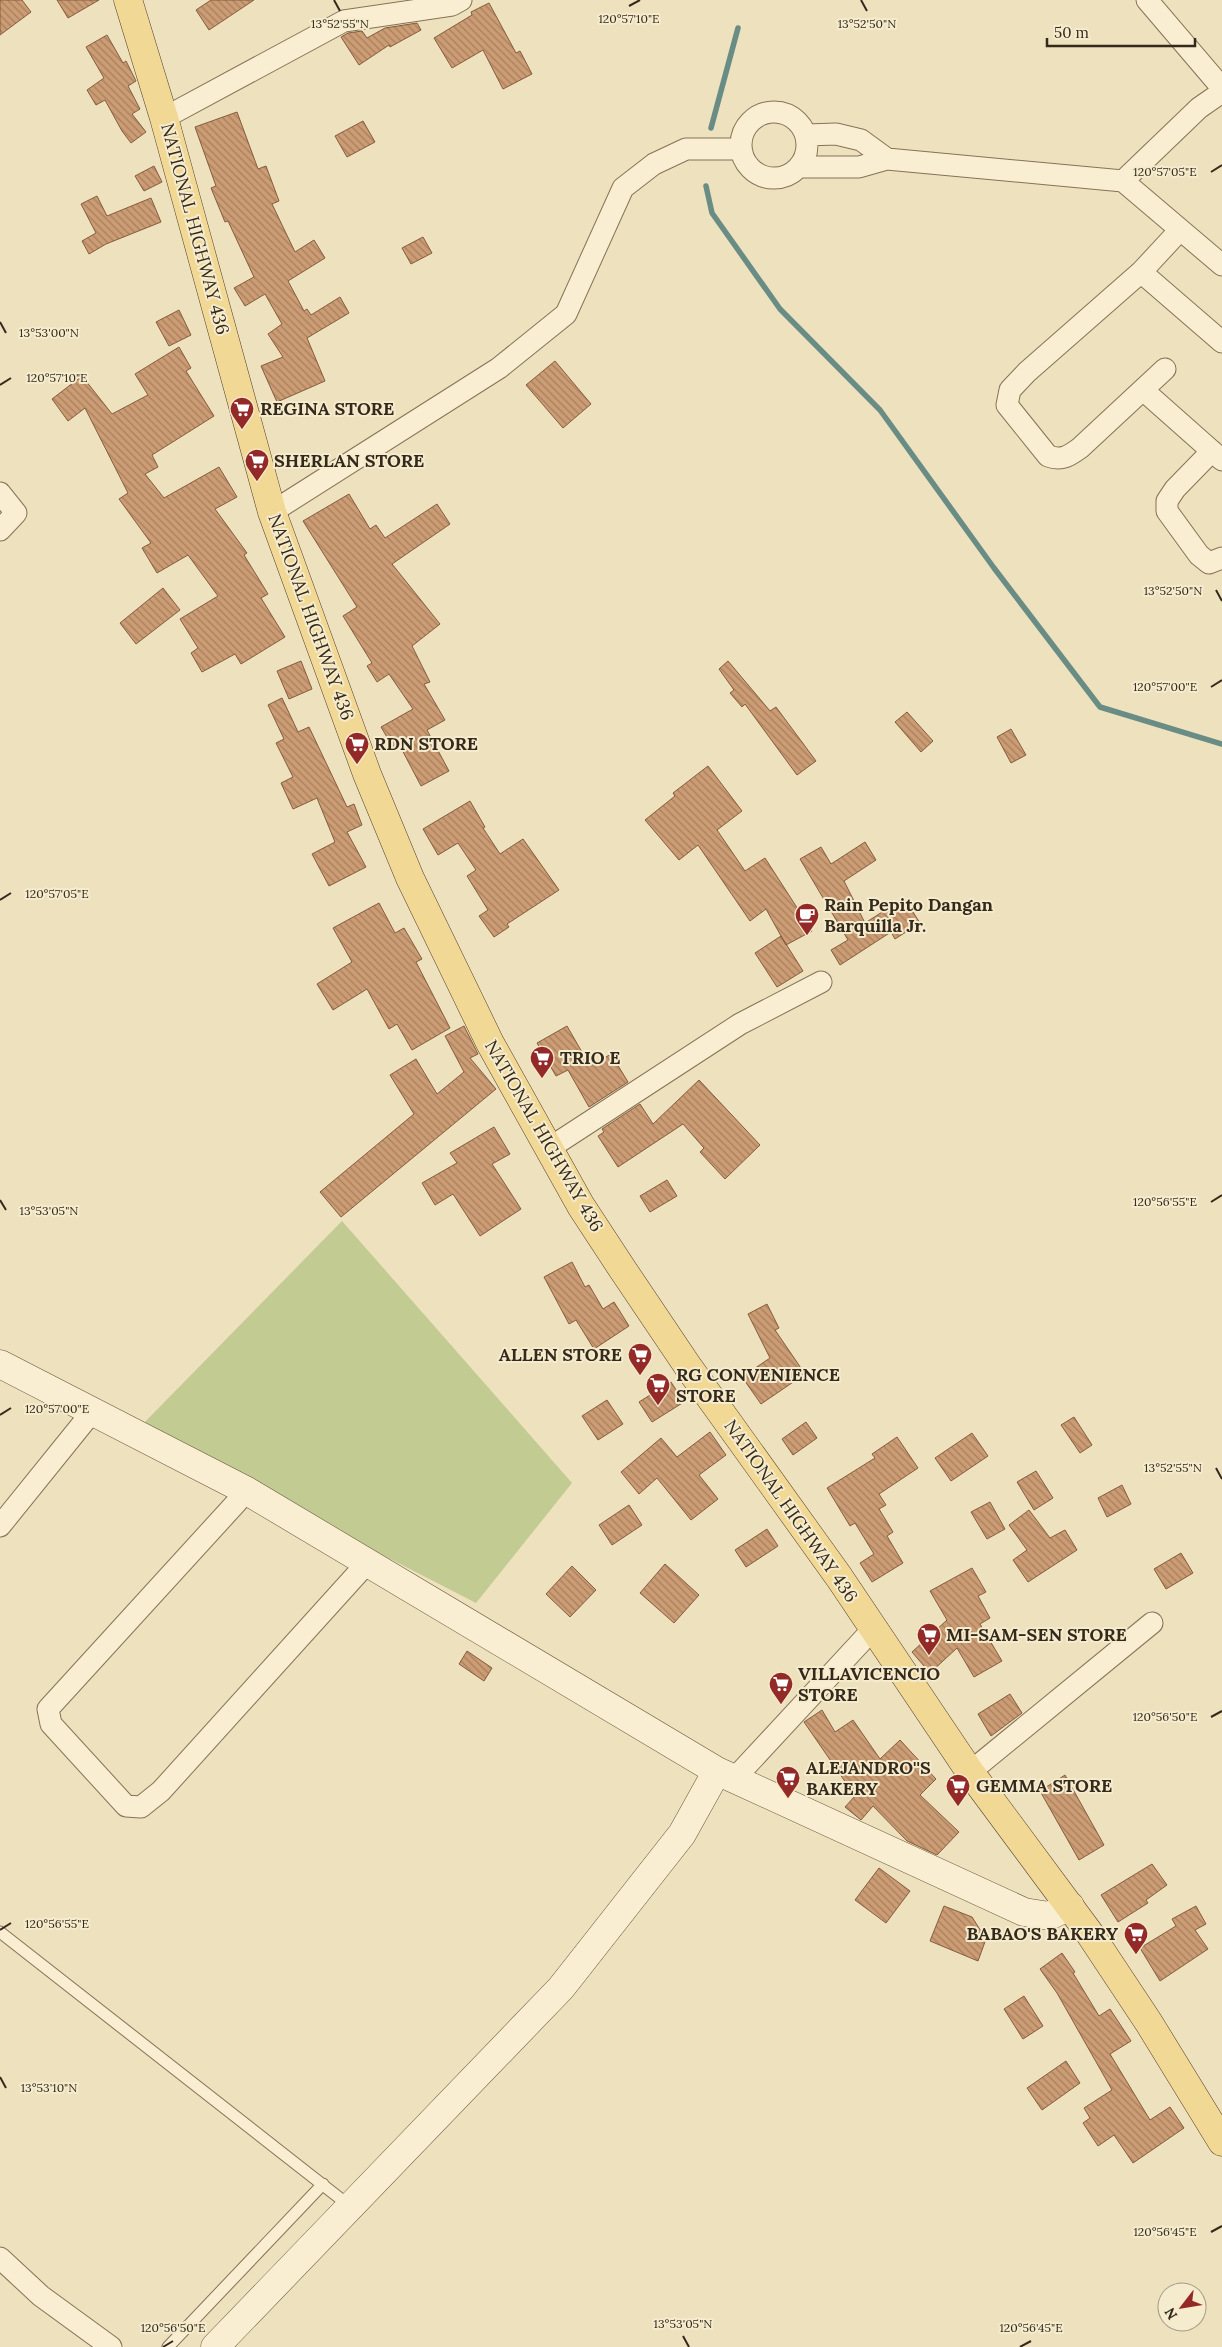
<svg xmlns="http://www.w3.org/2000/svg" width="1222" height="2347" viewBox="0 0 1222 2347" font-family="Lora,serif">
<style>
.green{fill:#c2cb92}
.lines{fill:none;stroke-linecap:round;stroke-linejoin:round}
.stream{stroke:#698c85;stroke-width:5.5}
.building{fill:url(#building-back-hatch);stroke:#855c3d}
.lane-casing{stroke:#867257;stroke-width:13}
.street-casing{stroke:#867257;stroke-width:23}
.secondary-casing{stroke:#67533a;stroke-width:29}
.primary-casing{stroke:#533f2c;stroke-width:29}
.lane{stroke:#f9eed1;stroke-width:11}
.street{stroke:#f9eed1;stroke-width:21}
.secondary{stroke:#f9eed1;stroke-width:28}
.primary{stroke:#f2d895;stroke-width:28}
.ticks{fill:none;stroke:#35291c;stroke-width:2}
.labels{text-anchor:middle;stroke-width:4;stroke-linejoin:round;paint-order:stroke}
.street-label{font-size:18px;fill:#35291c;stroke:#f5ebcd}
.poi-label{font-size:18px;font-weight:bold;fill:#35291c;stroke:#f5ebcd;text-anchor:start}
.ticks-label{font-size:12px;text-anchor:middle;fill:#35291c;stroke:#f5ebcd;stroke-width:4;stroke-linejoin:round;paint-order:stroke}
</style>
<defs>
<pattern id="building-back-hatch" width="6" height="6" patternUnits="userSpaceOnUse" patternTransform="scale(1.25)"><rect width="6" height="6" fill="#cc9c74"/><path d="M-1 5l2 2M0 0l6 6M5-1l2 2" fill="none" stroke="#a67f5e"/></pattern>
</defs>
<rect width="100%" height="100%" fill="#ede1be"/>
<!-- green -->
<path class="green" d="M342 1221 572 1483 476 1603 138 1429Z"/>
<g class="lines">
<!-- stream -->
<path class="stream" d="M711 128 738 28
M706 186 712 213 780 309 880 410 994 568 1100 707 1222 744"/>
</g>
<!-- building -->
<path class="building" d="M0 0H22L31 12 0 35Z
M57 0H99L68 18Z
M211 0H254L209 30 196 10Z
M489 3 516 53 520 51 532 74 503 89 483 50 452 68 434 38 472 15 471 12Z
M417 23 421 30 390 47 389 45 359 65 341 37 348 33 362 31 367 38 385 28Z
M107 35 123 63 126 61 136 81 128 86 140 109 132 114 146 132 131 143 122 131 105 100 96 105 87 90 104 78 86 47Z
M237 112 258 169 266 166 279 201 272 204 295 252 314 240 325 258 288 281 304 311 307 309 311 315 340 297 349 313 307 338 325 381 277 402 261 366 283 357 268 334 282 324 265 294 245 306 234 288 254 277 228 221 225 222 211 188 216 186 195 127Z
M363 121 375 142 347 157 335 136Z
M154 166 162 182 144 191 135 176Z
M97 196 107 216 151 198 161 222 106 244 89 254 82 241 96 233 81 204Z
M423 237 432 253 411 264 402 248Z
M179 310 191 335 169 346 156 322Z
M179 347 191 368 186 371 214 416 152 455 158 467 145 474 164 498 219 467 237 497 215 509 247 553 244 555 268 594 261 598 285 637 241 664 235 654 202 672 191 653 198 648 180 619 218 596 188 555 157 573 142 548 151 543 119 499 128 493 85 408 68 421 52 399 82 376 112 414 148 395 135 374Z
M555 361 591 404 563 428 526 385Z
M349 494 370 529 376 525 385 538 437 504 450 524 392 564 440 624 412 646 430 682 424 684 445 720 427 730 449 771 421 786 400 746 394 749 381 727 413 709 389 674 377 682 367 666 372 663 343 616 357 607 303 521Z
M163 588 180 610 136 644 120 623Z
M301 661 312 689 289 699 277 671Z
M728 661 770 711 776 707 816 761 797 775 745 704 742 707 730 693 734 690 719 669Z
M282 698 298 732 309 727 347 807 354 804 362 825 347 832 366 867 329 886 312 854 335 842 317 798 293 809 281 783 293 777 276 743 284 739 268 705Z
M907 712 933 741 921 752 895 722Z
M1011 729 1026 755 1011 763 997 737Z
M708 766 742 811 717 830 745 871 765 858 812 931 786 945 766 909 750 921 698 845 679 860 645 820 675 796 673 793Z
M470 801 485 827 483 828 500 854 523 839 559 890 507 924 509 927 494 937 479 916 488 910 467 876 476 870 458 843 438 855 423 829Z
M865 842 876 860 844 881 865 923 904 898 920 923 895 939 891 932 840 965 831 950 848 940 800 859 821 847 831 864Z
M379 903 395 933 404 928 422 959 416 962 450 1028 412 1050 397 1024 389 1029 367 989 333 1010 317 984 352 962 333 928Z
M781 936 803 971 777 987 755 953Z
M464 1026 478 1054 470 1058 496 1089 341 1217 320 1192 414 1114 390 1075 416 1059 437 1094 464 1072 445 1036Z
M567 1026 590 1066 611 1054 628 1082 589 1107 568 1070 556 1076 537 1043Z
M699 1080 760 1145 725 1179 700 1152 704 1148 683 1124 618 1167 598 1136 604 1132 602 1129 640 1104 653 1124Z
M494 1127 510 1154 492 1164 521 1209 480 1236 453 1194 435 1205 422 1183 457 1163 450 1153Z
M667 1180 677 1196 650 1212 640 1196Z
M572 1262 585 1287 589 1285 603 1309 614 1302 629 1326 594 1349 576 1320 569 1324 544 1277Z
M767 1304 779 1328 775 1330 805 1374 761 1404 742 1377 770 1358 748 1314Z
M671 1382 684 1402 652 1422 639 1402Z
M607 1400 623 1424 598 1440 582 1416Z
M1074 1417 1092 1445 1080 1453 1061 1425Z
M806 1422 817 1438 793 1455 782 1439Z
M710 1432 726 1455 699 1475 718 1499 691 1520 657 1478 639 1494 621 1472 661 1438 677 1457Z
M972 1433 988 1456 951 1481 935 1458Z
M897 1437 918 1468 879 1494 886 1505 879 1509 893 1532 887 1536 903 1563 872 1582 860 1563 874 1554 855 1523 850 1526 827 1488 875 1458 872 1454Z
M1036 1471 1053 1498 1034 1510 1017 1482Z
M1122 1485 1131 1504 1107 1517 1098 1498Z
M990 1502 1005 1529 987 1539 971 1512Z
M629 1505 642 1525 612 1545 599 1525Z
M1029 1510 1050 1538 1065 1530 1077 1550 1028 1582 1013 1560 1027 1550 1009 1525Z
M767 1529 778 1546 746 1567 735 1550Z
M1181 1553 1193 1573 1166 1589 1154 1569Z
M665 1564 699 1595 674 1623 640 1593Z
M572 1566 596 1590 570 1617 546 1594Z
M972 1568 986 1592 978 1596 990 1618 980 1624 1002 1661 974 1677 957 1648 930 1673 912 1652 947 1620 930 1591Z
M467 1651 492 1668 484 1681 459 1664Z
M1010 1694 1022 1713 991 1736 978 1714Z
M822 1710 835 1732 853 1720 880 1759 900 1740 936 1779 920 1795 959 1832 937 1855 907 1841 873 1806 861 1820 845 1807 855 1796 804 1722Z
M1065 1775 1104 1845 1079 1860 1040 1791Z
M1152 1864 1167 1885 1146 1900 1148 1903 1118 1922 1101 1895Z
M879 1868 910 1891 886 1923 855 1900Z
M944 1906 972 1917 986 1939 978 1961 930 1941Z
M1196 1906 1206 1924 1195 1930 1208 1949 1160 1981 1140 1948 1176 1926 1172 1919Z
M1062 1953 1075 1972 1073 1973 1099 2016 1110 2009 1131 2041 1110 2054 1150 2120 1170 2107 1184 2128 1133 2163 1114 2135 1098 2146 1083 2123 1090 2118 1084 2108 1112 2090 1057 1993 1040 1969Z
M1024 1996 1043 2026 1023 2039 1004 2009Z
M1066 2061 1080 2083 1042 2110 1027 2088Z"/>
<g class="lines">
<defs>
<path id="lane" d="M0 1932 351 2207
M168 2347 323 2184"/>
<path id="street" d="M1147 0 1222 88
M741 145a33 33 0 1 1 66 0a33 33 0 1 1-66 0Z
M164 118 344 21 452 5 461 0
M806 135 836 134 861 140 887 159
M799 167H859L887 159 1123 181 1222 265
M1123 181 1199 108 1222 92
M1141 272 1222 342
M1165 369 1080 448C1069 456 1062 461 1048 456L1007 405 1010 390 1027 372 1141 272 1180 230
M1143 390 1222 460
M1212 451 1175 489 1167 501V511L1199 555 1209 563 1222 558
M0 493 16 513 0 530
M272 512 499 368 566 314 623 188 654 164 686 149H740
M548 1149 740 1024 821 982
M247 1491 48 1709 51 1724 126 1806 141 1807 161 1791 368 1562
M0 1526 92 1412
M970 1772 1152 1623
M735 1778 873 1629
M0 2258 41 2296 111 2347"/>
<path id="secondary" d="M0 1364 247 1491 717 1771 1024 1912 1049 1916 1070 1906
M215 2347 561 1988 682 1834 717 1771"/>
<path id="primary" d="M128 0 164 118 272 512 367 774 410 878 490 1043 581 1206 621 1267 689 1368 839 1577 970 1772 1090 1934 1149 2023 1222 2142"/>
</defs>
<!-- lane casing -->
<use href="#lane" class="lane-casing"/>
<!-- street casing -->
<use href="#street" class="street-casing"/>
<!-- secondary casing -->
<use href="#secondary" class="secondary-casing"/>
<!-- primary casing -->
<use href="#primary" class="primary-casing"/>
<!-- lane -->
<use href="#lane" class="lane"/>
<!-- street -->
<use href="#street" class="street"/>
<!-- secondary -->
<use href="#secondary" class="secondary"/>
<!-- primary -->
<use href="#primary" class="primary"/>
</g>
<!-- ticks -->
<path class="ticks" d="M334 0 340 11M861 0 867 11M629 6 640 0M1211 172 1222 165M0 322 6 333M0 385 11 378M1216 590 1222 601M1211 687 1222 680M0 900 11 893M0 1200 6 1210M1211 1202 1222 1195M0 1415 11 1408M1216 1468 1222 1479M1211 1717 1222 1711M0 1930 11 1923M0 2077 6 2088M1211 2232 1222 2226M683 2336 689 2347M163 2347 173 2341M1020 2347 1031 2341"/>
<!-- icons -->
<defs>
<symbol id="supermarket-pin" viewBox="-11 -11 22 30"><path d="M0 17L-7.5 6A9.5 9.5 0 1 1 7.5 6Z" fill="#942a27" stroke="#f5ebcd"/><path d="M-6-5.5h2.5l.6 2H6L4.5 2H-2.5L-4.4-4H-6ZM-1.5 3.2a1.3 1.3 0 1 0 .1 0ZM3 3.2a1.3 1.3 0 1 0 .1 0Z" fill="#fff"/></symbol>
<symbol id="cafe-pin" viewBox="-11 -11 22 30"><path d="M0 17L-7.5 6A9.5 9.5 0 1 1 7.5 6Z" fill="#942a27" stroke="#f5ebcd"/><path d="M-5.5-4.5H6V0H3Q3 3.5 0 3.5H-2.5Q-5.5 3.5-5.5 0ZM3-3.2v2h1.7v-2ZM-6 4.5H4V6H-6Z" fill="#fff"/></symbol>
</defs>
<g fill-rule="evenodd">
<use href="#supermarket-pin" x="228" y="395" width="28" height="38"/>
<use href="#supermarket-pin" x="243" y="447" width="28" height="38"/>
<use href="#supermarket-pin" x="343" y="730" width="28" height="38"/>
<use href="#cafe-pin" x="793" y="901" width="28" height="38"/>
<use href="#supermarket-pin" x="528" y="1044" width="28" height="38"/>
<use href="#supermarket-pin" x="626" y="1341" width="28" height="38"/>
<use href="#supermarket-pin" x="644" y="1371" width="28" height="38"/>
<use href="#supermarket-pin" x="915" y="1621" width="28" height="38"/>
<use href="#supermarket-pin" x="767" y="1670" width="28" height="38"/>
<use href="#supermarket-pin" x="774" y="1764" width="28" height="38"/>
<use href="#supermarket-pin" x="944" y="1772" width="28" height="38"/>
<use href="#supermarket-pin" x="1122" y="1920" width="28" height="38"/>
</g>
<g class="labels">
<!-- street labels -->
<g class="street-label">
<text transform="translate(195 229) rotate(75)" y="6">NATIONAL HIGHWAY 436</text>
<text transform="translate(311 617) rotate(70)" y="6">NATIONAL HIGHWAY 436</text>
<text transform="translate(544 1136) rotate(60)" y="6">NATIONAL HIGHWAY 436</text>
<text transform="translate(791 1511) rotate(55)" y="6">NATIONAL HIGHWAY 436</text>
</g>
<!-- poi labels -->
<g class="poi-label">
<text x="260" y="415">REGINA STORE</text>
<text x="274" y="467">SHERLAN STORE</text>
<text x="374" y="750">RDN STORE</text>
<text x="824" y="911">Rain Pepito Dangan<tspan x="824" dy="21">Barquilla Jr.</tspan></text>
<text x="560" y="1064">TRIO E</text>
<text x="622" y="1361" text-anchor="end">ALLEN STORE</text>
<text x="676" y="1381">RG CONVENIENCE<tspan x="676" dy="21">STORE</tspan></text>
<text x="946" y="1641">MI-SAM-SEN STORE</text>
<text x="798" y="1680">VILLAVICENCIO<tspan x="798" dy="21">STORE</tspan></text>
<text x="806" y="1774">ALEJANDRO''S<tspan x="806" dy="21">BAKERY</tspan></text>
<text x="976" y="1792">GEMMA STORE</text>
<text x="1118" y="1940" text-anchor="end">BABAO'S BAKERY</text>
</g>
</g>
<g class="ticks-label">
<text x="629" y="23">120°57'10"E</text>
<text x="340" y="28">13°52'55"N</text>
<text x="867" y="28">13°52'50"N</text>
<text x="1165" y="176">120°57'05"E</text>
<text x="49" y="337">13°53'00"N</text>
<text x="57" y="382">120°57'10"E</text>
<text x="1173" y="595">13°52'50"N</text>
<text x="1165" y="691">120°57'00"E</text>
<text x="57" y="898">120°57'05"E</text>
<text x="1165" y="1206">120°56'55"E</text>
<text x="49" y="1215">13°53'05"N</text>
<text x="57" y="1413">120°57'00"E</text>
<text x="1173" y="1472">13°52'55"N</text>
<text x="1165" y="1721">120°56'50"E</text>
<text x="57" y="1928">120°56'55"E</text>
<text x="49" y="2092">13°53'10"N</text>
<text x="1165" y="2236">120°56'45"E</text>
<text x="683" y="2328">13°53'05"N</text>
<text x="173" y="2332">120°56'50"E</text>
<text x="1031" y="2332">120°56'45"E</text>
</g>
<!-- north arrow -->
<g transform="translate(1182 2307) rotate(239)"><circle r="24" fill="#f5ebcd" stroke="#a89d86"/>
<path d="M0-4L9 19L0 12L-9 19Z" fill="#942a27"/>
<text y="-8" font-size="14" font-weight="bold" text-anchor="middle" fill="#35291c">N</text>
</g>
<!-- scale -->
<path d="M1047 38v8h148v-8" fill="none" stroke="#35291c" stroke-width="2.5"/>
<text x="1054" y="38" font-size="15" fill="#35291c" stroke="#f5ebcd" stroke-width="4" paint-order="stroke">50 m</text>
</svg>
